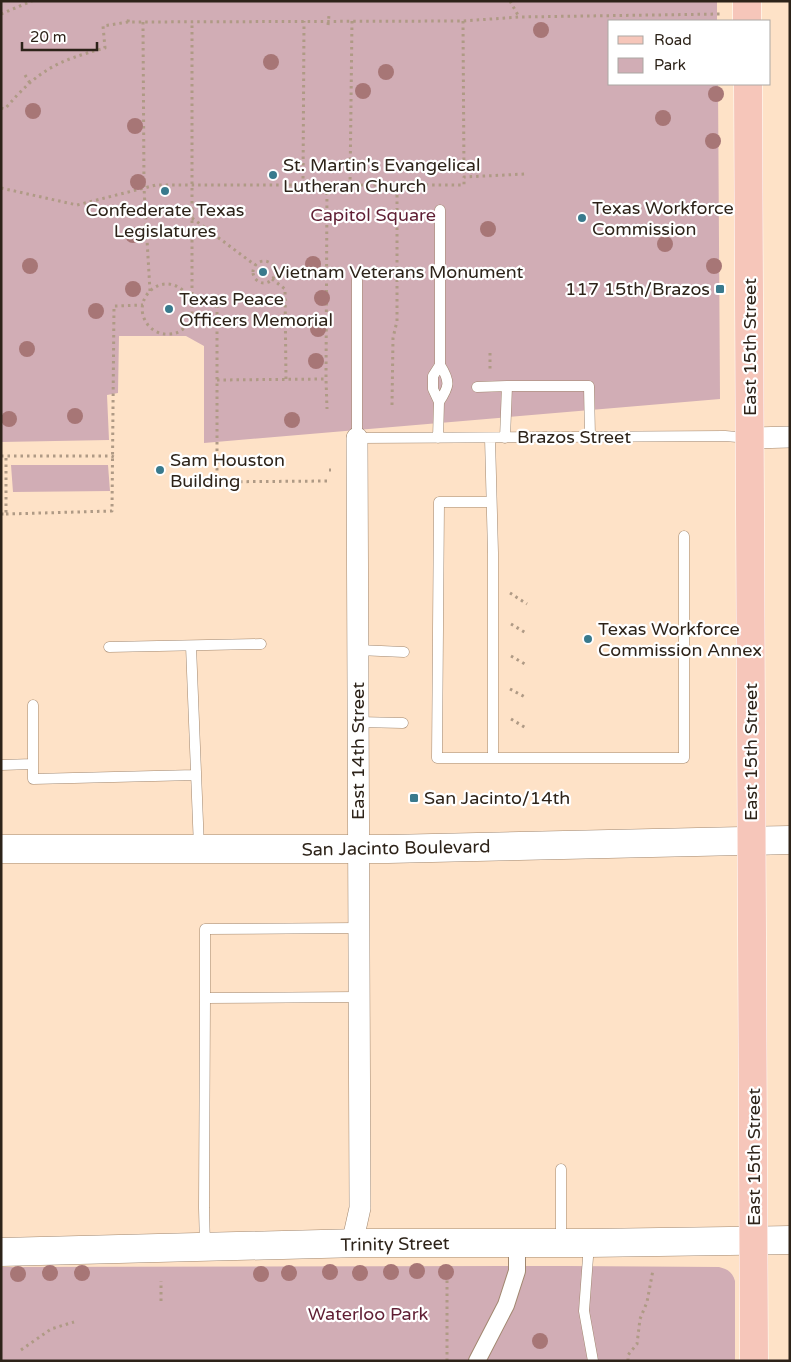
<svg xmlns="http://www.w3.org/2000/svg" width="791" height="1362" viewBox="0 0 791 1362" font-family="'Varela Round',sans-serif">
<style>
.green{fill:#d1adb5}
.lines{fill:none;stroke-linecap:round;stroke-linejoin:round}
.service-casing{stroke:#a1876f;stroke-width:11}
.pedestrian-casing{stroke:#a1876f;stroke-width:18}
.minor-casing{stroke:#a1876f;stroke-width:22}
.secondary-casing{stroke:#a1876f;stroke-width:29}
.primary-casing{stroke:#fff;stroke-width:29}
.path{stroke:#af9a85;stroke-width:3;stroke-dasharray:2.5 4;stroke-linecap:butt}
.service{stroke:#fff;stroke-width:10}
.pedestrian{stroke:#fff;stroke-width:16}
.minor{stroke:#fff;stroke-width:21}
.secondary{stroke:#fff;stroke-width:28}
.primary{stroke:#f6c6ba;stroke-width:28}
.tree{fill:#a77676}
.poi-dot{fill:#397a8d;stroke:#fff;stroke-width:2}
.labels{text-anchor:middle;stroke-width:4.5;stroke-linejoin:round;paint-order:stroke}
.poi-label{font-size:18px;fill:#2d2319;stroke:#fff;text-anchor:start}
.park-label{font-size:18px;fill:#5f1e33;stroke:#fff}
.street-label{font-size:18px;fill:#2d2319;stroke:#fff}
</style>
<rect width="100%" height="100%" fill="#fee2c7"/>
<!-- green -->
<path class="green" d="M1 1H717V21H610V84H718L720 399 204 443V346L186 336H119L118 393 107 395 109 440 1 442Z
M11 465H108L110 491 13 492Z
M566 1266 719 1267C728 1269 733 1273 735 1281V1361H1V1267Z"/>
<g class="lines">
<defs>
<path id="service" d="M440 210V365
M357 280V438L725 436 749 438
M477 387 507 386
M438 438 439 402 433 389V376L440 365C451 382 449 387 439 402
M490 438 493 553V758
M505 438 507 386H589L590 437
M491 502H439L437 758H684V536
M191 646 199 848
M109 647 261 644
M358 650 404 652
M33 705V779L195 775
M358 722 403 723
M1 765 33 764
M359 997 205 998V929L359 928
M561 1242V1169
M589 1244 584 1311 593 1361
M205 1247 204 1208 205 998"/>
<path id="pedestrian" d="M477 1361 506 1305 517 1271V1243"/>
<path id="minor" d="M750 438 790 437
M352 1244 360 1208 357 438"/>
<path id="secondary" d="M1 849H388L790 840
M1 1252 360 1243H589L790 1240"/>
<path id="primary" d="M747 1V21
M748 84 754 1361"/>
</defs>
<!-- service casing -->
<use href="#service" class="service-casing"/>
<!-- pedestrian casing -->
<use href="#pedestrian" class="pedestrian-casing"/>
<!-- minor casing -->
<use href="#minor" class="minor-casing"/>
<!-- secondary casing -->
<use href="#secondary" class="secondary-casing"/>
<!-- primary casing -->
<use href="#primary" class="primary-casing"/>
<!-- path -->
<path class="path" d="M510 1 519 17
M1 14 32 1
M463 21 464 177
M128 22 129 16
M143 22 144 188 150 291
M328 25 329 15
M25 75 30 83
M1 108 5 109C37 71 56 61 105 48L103 26 128 22 463 21 519 17 720 14
M303 185 304 21
M327 186 326 379 327 409
M350 186 352 20
M1 188 77 205 156 185H464V177L525 174
M192 218 255 265
M253 272a11 11 0 1 1 22 0a11 11 0 1 1-22 0Z
M272 279 285 289 286 380
M191 300C168 263 127 298 148 325 153 331 161 335 169 334 181 334 187 326 192 316V22
M191 300 217 299V481
M490 353V370
M217 380 326 379
M392 405 393 338 397 321V185
M1 456H111L117 458
M329 470H331
M201 482 328 481
M1 514H6V456
M6 514 112 511 114 306 143 305
M510 593 527 604
M511 624 526 633
M511 656 525 664
M510 689 525 697
M511 719 526 728
M161 1301V1281
M21 1350 51 1329 74 1322
M447 1361V1278
M628 1361V1355L637 1344 640 1319 647 1302 653 1270"/>
<!-- service -->
<use href="#service" class="service"/>
<!-- pedestrian -->
<use href="#pedestrian" class="pedestrian"/>
<!-- minor -->
<use href="#minor" class="minor"/>
<!-- secondary -->
<use href="#secondary" class="secondary"/>
<!-- primary -->
<use href="#primary" class="primary"/>
</g>
<!-- trees -->
<g class="tree">
<circle cx="541" cy="30" r="8"/>
<circle cx="271" cy="62" r="8"/>
<circle cx="386" cy="72" r="8"/>
<circle cx="363" cy="91" r="8"/>
<circle cx="716" cy="94" r="8"/>
<circle cx="33" cy="111" r="8"/>
<circle cx="663" cy="118" r="8"/>
<circle cx="135" cy="126" r="8"/>
<circle cx="713" cy="141" r="8"/>
<circle cx="138" cy="182" r="8"/>
<circle cx="488" cy="229" r="8"/>
<circle cx="133" cy="235" r="8"/>
<circle cx="665" cy="244" r="8"/>
<circle cx="313" cy="264" r="8"/>
<circle cx="30" cy="266" r="8"/>
<circle cx="714" cy="266" r="8"/>
<circle cx="133" cy="289" r="8"/>
<circle cx="322" cy="298" r="8"/>
<circle cx="96" cy="311" r="8"/>
<circle cx="318" cy="329" r="8"/>
<circle cx="27" cy="349" r="8"/>
<circle cx="316" cy="361" r="8"/>
<circle cx="75" cy="416" r="8"/>
<circle cx="9" cy="419" r="8"/>
<circle cx="292" cy="420" r="8"/>
<circle cx="417" cy="1271" r="8"/>
<circle cx="330" cy="1272" r="8"/>
<circle cx="391" cy="1272" r="8"/>
<circle cx="446" cy="1272" r="8"/>
<circle cx="50" cy="1273" r="8"/>
<circle cx="82" cy="1273" r="8"/>
<circle cx="289" cy="1273" r="8"/>
<circle cx="360" cy="1273" r="8"/>
<circle cx="18" cy="1274" r="8"/>
<circle cx="261" cy="1274" r="8"/>
<circle cx="540" cy="1341" r="8"/>
</g>
<!-- markers -->
<g class="poi-dot">
<circle cx="273" cy="175" r="5"/>
<circle cx="165" cy="191" r="5"/>
<circle cx="582" cy="218" r="5"/>
<circle cx="263" cy="272" r="5"/>
<rect x="715" y="284" width="10" height="10" rx="2.5"/>
<circle cx="169" cy="309" r="5"/>
<circle cx="160" cy="470" r="5"/>
<circle cx="588" cy="639" r="5"/>
<rect x="409" y="793" width="10" height="10" rx="2.5"/>
</g>
<g class="labels">
<!-- poi labels -->
<g class="poi-label">
<text x="283" y="171">St. Martin's Evangelical<tspan x="283" dy="21">Lutheran Church</tspan></text>
<text x="592" y="214">Texas Workforce<tspan x="592" dy="21">Commission</tspan></text>
<text x="165" y="216" text-anchor="middle">Confederate Texas<tspan x="165" dy="21">Legislatures</tspan></text>
<text x="273" y="278">Vietnam Veterans Monument</text>
<text x="710" y="295" text-anchor="end">117 15th/Brazos</text>
<text x="179" y="305">Texas Peace<tspan x="179" dy="21">Officers Memorial</tspan></text>
<text x="170" y="466">Sam Houston<tspan x="170" dy="21">Building</tspan></text>
<text x="598" y="635">Texas Workforce<tspan x="598" dy="21">Commission Annex</tspan></text>
<text x="424" y="804">San Jacinto/14th</text>
</g>
<!-- park labels -->
<g class="park-label">
<text x="373" y="221">Capitol Square</text>
<text x="368" y="1320">Waterloo Park</text>
</g>
<!-- street labels -->
<g class="street-label">
<text transform="translate(750 347) rotate(-90)" y="6">East 15th Street</text>
<text x="574" y="443">Brazos Street</text>
<text transform="translate(358 751) rotate(-90)" y="6">East 14th Street</text>
<text transform="translate(751 752) rotate(-90)" y="6">East 15th Street</text>
<text transform="translate(396 848) rotate(-1)" y="6">San Jacinto Boulevard</text>
<text transform="translate(754 1157) rotate(-90)" y="6">East 15th Street</text>
<text transform="translate(395 1244) rotate(-1)" y="6">Trinity Street</text>
</g>
</g>
<!-- border -->
<rect width="791" height="1362" fill="none" stroke="#2d2319" stroke-width="5"/>
<!-- legend -->
<rect x="608" y="20" width="162" height="65" fill="#ffffff" stroke="#aba7a3"/>
<rect x="618" y="36" width="25" height="8" fill="#f6c6ba" stroke="#aba7a3"/>
<text x="654" y="45" font-size="15" fill="#2d2319">Road</text>
<rect x="618" y="58" width="25" height="15" fill="#d1adb5" stroke="#aba7a3"/>
<text x="654" y="70" font-size="15" fill="#2d2319">Park</text>
<!-- scale -->
<path d="M22 42v8h75v-8" fill="none" stroke="#2d2319" stroke-width="2.5"/>
<text x="30" y="42" font-size="15" fill="#2d2319" stroke="#ffffff" stroke-width="4" paint-order="stroke">20 m</text>
</svg>
